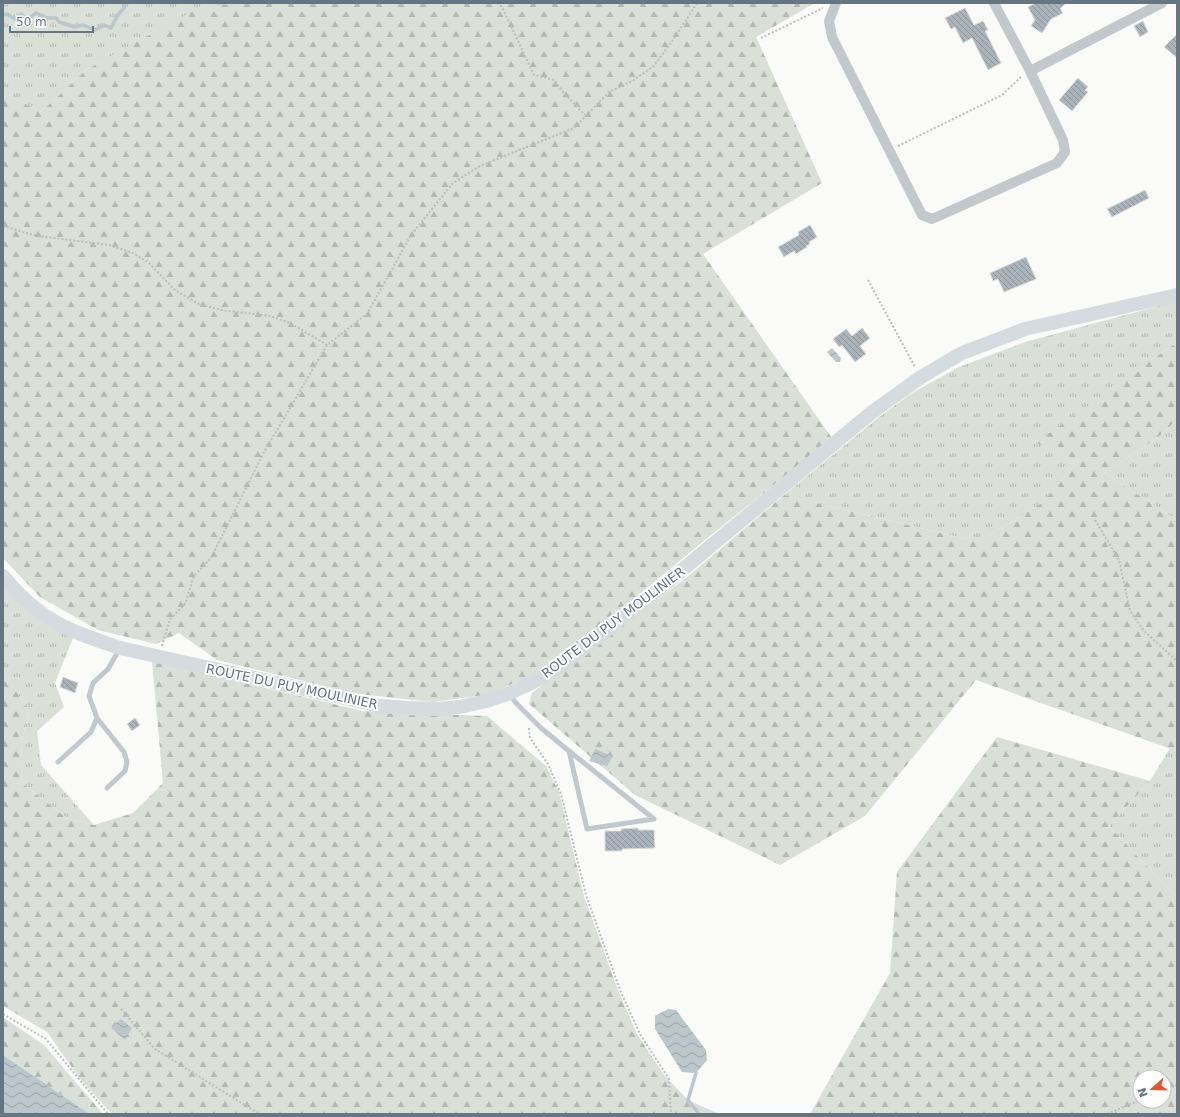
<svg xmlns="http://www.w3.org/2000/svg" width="1180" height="1117" viewBox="0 0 1180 1117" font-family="'DejaVu Sans',sans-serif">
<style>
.grass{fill:url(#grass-tufts)}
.forest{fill:url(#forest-firs);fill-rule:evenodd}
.water{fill:url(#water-waves)}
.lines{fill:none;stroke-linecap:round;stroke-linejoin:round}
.stream{stroke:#bbc7cb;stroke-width:3.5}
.building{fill:url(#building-back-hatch);stroke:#dcdcda}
.path{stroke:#bbbfc2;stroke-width:2;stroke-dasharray:2 2;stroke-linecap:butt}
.service{stroke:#c3c8cc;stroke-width:5}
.minor{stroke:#c3c8cc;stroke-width:10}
.secondary{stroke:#d6dbdf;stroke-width:14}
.labels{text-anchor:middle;stroke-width:4;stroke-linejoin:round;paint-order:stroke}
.street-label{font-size:13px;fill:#657683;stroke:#fff}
</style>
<defs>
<pattern id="grass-tufts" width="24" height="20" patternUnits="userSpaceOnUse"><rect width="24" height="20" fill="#dadfd7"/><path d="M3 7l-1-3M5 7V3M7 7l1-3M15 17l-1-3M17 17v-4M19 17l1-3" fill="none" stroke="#b4b9b4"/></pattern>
<pattern id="forest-firs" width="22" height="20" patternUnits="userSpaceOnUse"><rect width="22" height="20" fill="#dadfd7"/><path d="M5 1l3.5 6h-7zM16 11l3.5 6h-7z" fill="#b4b9b4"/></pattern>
<pattern id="water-waves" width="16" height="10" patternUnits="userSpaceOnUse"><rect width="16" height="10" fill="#bbc7cb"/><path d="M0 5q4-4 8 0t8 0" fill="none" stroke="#9ca6aa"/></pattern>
<pattern id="building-back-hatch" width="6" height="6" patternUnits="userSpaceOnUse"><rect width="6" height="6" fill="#aab3b9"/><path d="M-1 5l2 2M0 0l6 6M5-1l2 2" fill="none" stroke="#8e969c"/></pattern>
</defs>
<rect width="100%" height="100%" fill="#fafaf8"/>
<!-- grass -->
<path class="grass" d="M3 3H234L195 11 86 70 41 112 3 92Z
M1177 301V342L1037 443 1078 462 1042 503 978 542 784 495 879 417 912 393 959 367 1025 342Z
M1177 420V520L1104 473 1157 438Z
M3 587 35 615 73 638 55 683 64 707 37 731 41 765 94 825 68 819 23 784 21 743 29 712 3 670Z
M1170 748 1177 751V898L1109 826 1150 781Z"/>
<!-- forest -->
<path class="forest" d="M234 3H815L756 37 822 183 703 254 832 438 705 540 592 634 541 672 486 695 432 702 358 694 217 660 179 633 156 644 98 630 40 597 3 558V92L41 112 86 70 195 10Z
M1177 342V420L1157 438 1104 473 1177 520V751L976 680 865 816 780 865 635 795 529 704 532 693 686 578 784 495 978 542 1042 503 1078 462 1036 443Z
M152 661 363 711 487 716 546 766 559 792 584 896 618 990 637 1034 664 1075 688 1100 719 1114H112L81 1080 47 1032 3 1006V670L29 712 21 743 23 784 68 819 94 825 133 813 163 783Z
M997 737 1150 781 1109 826 1177 898V1114H810L890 973 897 872ZM1140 1077H1164V1101H1140Z
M3 1017 44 1045 103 1114H89L3 1055Z"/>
<!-- water -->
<path class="water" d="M832 348 841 358 840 362H836L827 352Z
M595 749 613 756 607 766 589 761Z
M668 1009 676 1010 706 1050 707 1060 696 1073 682 1072 655 1029V1016Z
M121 1019 132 1028 125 1040 111 1028Z
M3 1055 88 1113 89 1114H3Z"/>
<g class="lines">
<!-- stream -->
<path class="stream" d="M3 15 7 14 15 19 21 14 27 20 36 13 47 18H56L59 22 75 27 83 25 95 30 104 25 111 28 117 16 124 8 125 3
M696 1073 688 1100 699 1114"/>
</g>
<!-- building -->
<path class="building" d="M1036 3H1066L1060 9 1063 13 1051 19 1042 33 1031 26 1035 20 1028 7Z
M965 8 974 25 983 21 988 30 985 31 1001 63 988 70 972 38 963 43 955 27 951 29 945 18Z
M1143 21 1148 32 1140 37 1134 26Z
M1177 34V58L1164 47Z
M1078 78 1088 87 1085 90 1088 92 1072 111 1059 100Z
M1145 190 1149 198 1112 217 1107 209Z
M810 225 817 237 809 242 810 244 806 246 807 247 796 254 794 251 784 257 778 247 799 235 798 232Z
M1026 257 1036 279 1004 292 998 279 993 281 990 273Z
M862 328 870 338 860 346 866 354 855 362 842 345 839 347 833 339 846 329 852 336Z
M63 677 78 683 75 693 60 687Z
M135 718 140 725 132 731 127 724Z
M638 828V830H654L655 848 622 849V851H605V831H621V829Z"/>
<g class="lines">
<!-- path -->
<path class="path" d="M497 3 502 7 534 75 554 80 564 93 585 115
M761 38 823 8
M898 146 1002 95 1022 76
M3 226 37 236 109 245 133 253 149 263 176 291 199 304 221 310 270 316 290 323 327 345
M868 280 915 367
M1095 520 1119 560 1130 611 1144 631 1177 661
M162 646 170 619 185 604 194 576 211 558 263 454 327 345 367 314 411 235 453 183 480 166 574 128 609 92 632 81 654 66 675 37 697 3
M529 728 530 738 548 764 561 794 586 895 620 990 640 1034 669 1079 671 1114
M121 1009 155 1049 259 1114
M3 1014 46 1039 108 1114
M1164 1090 1177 1085
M1107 1114 1140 1100"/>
<!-- service -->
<path class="service" d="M510 694 515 702 541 728 569 751 587 829 654 819 569 751
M58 762 91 732 97 718
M107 788 125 771 127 762 124 752 97 718 89 696 93 683 108 669 119 650"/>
<!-- minor -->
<path class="minor" d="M836 3 829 21 832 37 922 215 932 219 1057 163 1065 152 1063 140 1030 71
M994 3 1030 71 1162 3"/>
<!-- secondary -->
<path class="secondary" d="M3 576C13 588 24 600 36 609 61 629 91 638 120 648L380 706 407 708 439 709 460 707 486 701 510 693 542 678 579 652 658 590 871 413 921 377 962 353 1025 329 1177 295"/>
</g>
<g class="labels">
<!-- street labels -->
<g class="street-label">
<text transform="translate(613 622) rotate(-37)" y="5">ROUTE DU PUY MOULINIER</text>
<text transform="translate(292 686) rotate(12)" y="5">ROUTE DU PUY MOULINIER</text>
</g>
</g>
<!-- border -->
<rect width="1180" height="1117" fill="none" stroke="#657683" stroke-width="8"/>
<!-- north arrow -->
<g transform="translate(1152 1089) rotate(250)"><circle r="19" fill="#ffffff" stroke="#c1c8cd"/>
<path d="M0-3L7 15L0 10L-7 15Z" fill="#e4572e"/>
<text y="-6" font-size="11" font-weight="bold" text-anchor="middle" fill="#657683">N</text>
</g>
<!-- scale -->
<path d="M10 26v6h83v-6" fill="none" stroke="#657683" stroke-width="2"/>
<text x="16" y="26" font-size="12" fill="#657683" stroke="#ffffff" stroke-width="3" paint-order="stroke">50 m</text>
</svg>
